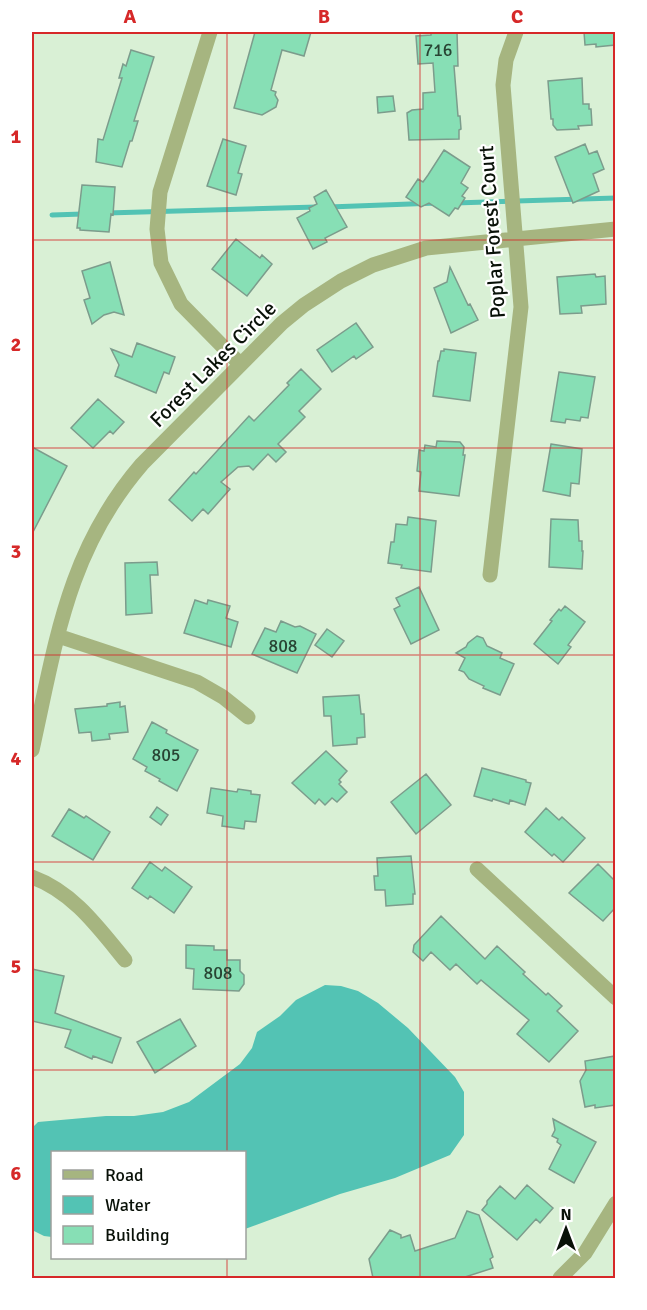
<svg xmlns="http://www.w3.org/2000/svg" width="647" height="1310" viewBox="0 0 647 1310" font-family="Signika,sans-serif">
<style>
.water{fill:#53c3b4}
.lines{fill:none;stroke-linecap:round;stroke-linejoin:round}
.stream{stroke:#53c3b4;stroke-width:5}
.building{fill:#87dfb5;stroke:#7c9c8c;stroke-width:1.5}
.street{stroke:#a6b580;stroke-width:15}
.grid{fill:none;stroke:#d62828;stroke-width:1.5;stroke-opacity:0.55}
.labels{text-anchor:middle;stroke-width:4.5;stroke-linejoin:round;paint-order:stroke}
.number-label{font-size:18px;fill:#284433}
.street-label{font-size:21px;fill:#091108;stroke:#fff}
.neatline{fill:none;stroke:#d62828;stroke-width:2}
.grid-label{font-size:20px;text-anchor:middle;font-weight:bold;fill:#d62828}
</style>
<rect width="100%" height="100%" fill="#d9f0d5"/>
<!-- water -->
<path class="water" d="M325 985 341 986 358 991 378 1003 408 1028 455 1077 464 1092V1135L450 1155 395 1178 340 1194 245 1229 244 1152H52V1237L44 1236 32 1230V1128L38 1122 106 1116H134L163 1112 189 1102 240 1064 252 1048 257 1032 280 1016 296 1000Z"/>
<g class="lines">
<!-- stream -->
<path class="stream" d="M455 203 616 198
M329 207 437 203
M107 213 317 207
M52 215 83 214"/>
</g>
<!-- building -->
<path class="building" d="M255 32H311L304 56 282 50 271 90 276 92 275 95 278 100 276 107 262 115 234 108Z
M431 32H457L458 66H454L458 116H460L461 129 459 130V139L409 140 407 113 412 110 423 109V93L435 92 433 63 418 64 416 36 431 35Z
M584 32H615V45L596 47V44L585 45Z
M131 50 154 57 134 121H138L132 141H130L122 167 96 162 98 139 103 140 122 78H119L123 64 126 66Z
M582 78 583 104H589V109H591L592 125 578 126 579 129 557 130 553 125V119H551L548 81Z
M393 96 395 111 378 113 377 97Z
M223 139 246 146 238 173 242 174 236 195 207 186Z
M585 144 589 154 597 151 604 169 593 174 599 191 573 203 555 157Z
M444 150 470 167 461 183 468 188 462 196 465 198 458 209 455 208 449 216 429 203 421 207 406 197 418 179 423 182 428 175Z
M82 185 115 187 113 215 111 214 109 232 80 230V228H77Z
M326 190 347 227 325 238 327 242 313 249 297 218 310 211 309 208 317 204 314 197Z
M236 239 260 258 262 255 272 264 247 296 212 269Z
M110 262 124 315 114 312 104 315 92 324 84 300 90 298 82 271Z
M450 267 468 305 470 304 478 320 451 333 434 288 447 282Z
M595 274 596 277 605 276 606 304 581 306 582 313 560 314 557 277Z
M356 323 373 347 356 359 354 356 332 372 317 350Z
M137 343 175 357 169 374 164 372 156 393 115 376 119 365 111 349 132 357Z
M444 349 476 353 470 401 433 396 438 361H439L441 351H444Z
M301 369 321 389 299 411 305 417 278 444 286 452 276 462 268 454 253 470 249 466 238 467 221 482 230 489 208 514 203 509 192 521 169 500 194 472 196 474 249 416 254 421 289 385 287 383Z
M559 372 595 377 588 418 581 417 580 421 566 419 565 423 551 421Z
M98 399 124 422 113 434 110 431 93 448 71 428Z
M437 441 460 442 464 447 463 455H465L459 496 419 491 421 472 417 471 419 450 424 451 425 445 436 447Z
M551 444 582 449 579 484 571 483 570 496 543 491Z
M32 447 67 466 32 534Z
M408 517 436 521 431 572 401 568 402 565 388 563 391 542H394L396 524 407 525Z
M551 519 578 520 579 541H582V551H583L582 569 549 567Z
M157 562 158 575H150L152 613 126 615 125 563Z
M419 587 439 630 411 644 394 609 400 606 396 598Z
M195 600 207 604 208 600 230 606 226 618 238 622 231 647 184 633Z
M565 606 585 622 568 645 571 647 558 664 534 644 552 621 550 620 559 609 561 611Z
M281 621 295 627 300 626 316 634 297 673 252 654 265 628 276 632Z
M327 629 344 641 332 657 315 645Z
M477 636 483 638 487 646 502 653 500 658 514 664 500 695 483 688 484 686 469 679 464 672 459 670 465 658 456 653 466 647 468 643Z
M359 695 361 714H364L365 737 357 738V744L333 746 331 716H324L323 697Z
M120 702V707L125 706 128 732 109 734 110 739 92 741 91 732 79 733 75 709 107 706V704Z
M152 722 167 730 166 733 198 750 177 791 159 781 160 779 145 771 147 767 133 759Z
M326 751 347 771 339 780 341 782 339 784 347 792 337 802 332 798 325 805 319 799 315 804 292 783Z
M482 768 526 780V782L531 783 525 805 510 800 509 804 493 799 492 801 474 796Z
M426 774 451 805 416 834 391 802Z
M211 788 237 792 238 789 251 791V794L260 795 256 822 245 821 244 829 222 826 223 816 207 813Z
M157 807 168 815 161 825 150 817Z
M546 808 559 820 562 817 585 838 563 862 554 854 552 856 525 832Z
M69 809 84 818 86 816 110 832 93 860 52 836Z
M411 856 415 894H413V904L386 906 385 890H375L374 876H378L377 858Z
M150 862 162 871 165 867 192 887 174 913 150 896 148 899 132 888Z
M598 864 615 881V908L603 921 569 893Z
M441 916 485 959 497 946 525 972 523 974 546 995 548 993 562 1006 557 1011 578 1031 549 1062 517 1034 529 1020 481 980 477 984 456 964 450 970 431 952 423 961 413 952 414 945Z
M186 945 214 946V950H227V960H240V971L244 975V984L239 991 193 989 194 969 186 968Z
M32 969 64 976 55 1013 121 1038 112 1063 93 1056 92 1059 65 1047 71 1030 32 1021Z
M180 1019 196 1046 155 1073 137 1042Z
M615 1056V1105L595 1108V1105L585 1107 580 1081 586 1070 585 1061Z
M553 1119 596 1142 574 1183 549 1169 561 1145 557 1142 558 1139 552 1136 555 1130Z
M527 1185 553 1208 540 1223 536 1219 517 1240 482 1210 487 1204V1201L500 1186 515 1199Z
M467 1211 479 1215 493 1257 490 1259 493 1268 462 1278H373L369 1259 390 1230 401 1235V1238L410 1235 415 1251 455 1238Z"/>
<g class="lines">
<!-- street -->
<path class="street" d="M210 32 160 192 157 229 161 263 181 304 240 364
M490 575 521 307 503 85 506 60 516 32
M58 636 197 682 223 697 248 717
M32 750C56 643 67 551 142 464L282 323 304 305 341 281 373 265 426 248 616 229
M477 869 616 998
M32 877C73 892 98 927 125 960
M560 1278 585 1253 616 1203"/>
</g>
<!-- grid -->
<path class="grid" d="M227 32V1152M420 32V1278M32 240H616M32 448H616M32 655H616M32 862H616M32 1070H616M227 1258V1278"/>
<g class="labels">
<!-- number labels -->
<g class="number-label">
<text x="438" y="56">716</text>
<text x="283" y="652">808</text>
<text x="166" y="761">805</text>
<text x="218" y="979">808</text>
</g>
<!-- street labels -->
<g class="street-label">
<text transform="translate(492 232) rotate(-94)" y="7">Poplar Forest Court</text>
<text transform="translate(213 364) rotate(-45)" y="7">Forest Lakes Circle</text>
</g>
</g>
<!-- border -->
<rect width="647" height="1310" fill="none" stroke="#ffffff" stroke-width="66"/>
<!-- legend -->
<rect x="51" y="1151" width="195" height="108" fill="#ffffff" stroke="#9da09c" stroke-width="1.5"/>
<rect x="63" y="1170" width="30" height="9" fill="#a6b580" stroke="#9da09c" stroke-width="1.5"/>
<text x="105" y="1181" font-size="18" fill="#091108">Road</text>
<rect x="63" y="1196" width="30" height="18" fill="#53c3b4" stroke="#9da09c" stroke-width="1.5"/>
<text x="105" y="1211" font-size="18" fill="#091108">Water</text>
<rect x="63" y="1226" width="30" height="18" fill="#87dfb5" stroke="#9da09c" stroke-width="1.5"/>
<text x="105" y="1241" font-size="18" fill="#091108">Building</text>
<!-- north arrow -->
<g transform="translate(566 1229)" stroke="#ffffff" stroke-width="4.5" paint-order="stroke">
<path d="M0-4.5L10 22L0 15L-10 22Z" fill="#091108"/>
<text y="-9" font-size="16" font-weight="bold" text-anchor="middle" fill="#091108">N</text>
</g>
<rect x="33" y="33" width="581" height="1244" class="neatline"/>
<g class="grid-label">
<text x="130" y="23">A</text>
<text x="324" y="23">B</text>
<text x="517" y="23">C</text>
<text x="16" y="143">1</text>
<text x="16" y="351">2</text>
<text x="16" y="558">3</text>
<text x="16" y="765">4</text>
<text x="16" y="973">5</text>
<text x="16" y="1180">6</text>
</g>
</svg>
